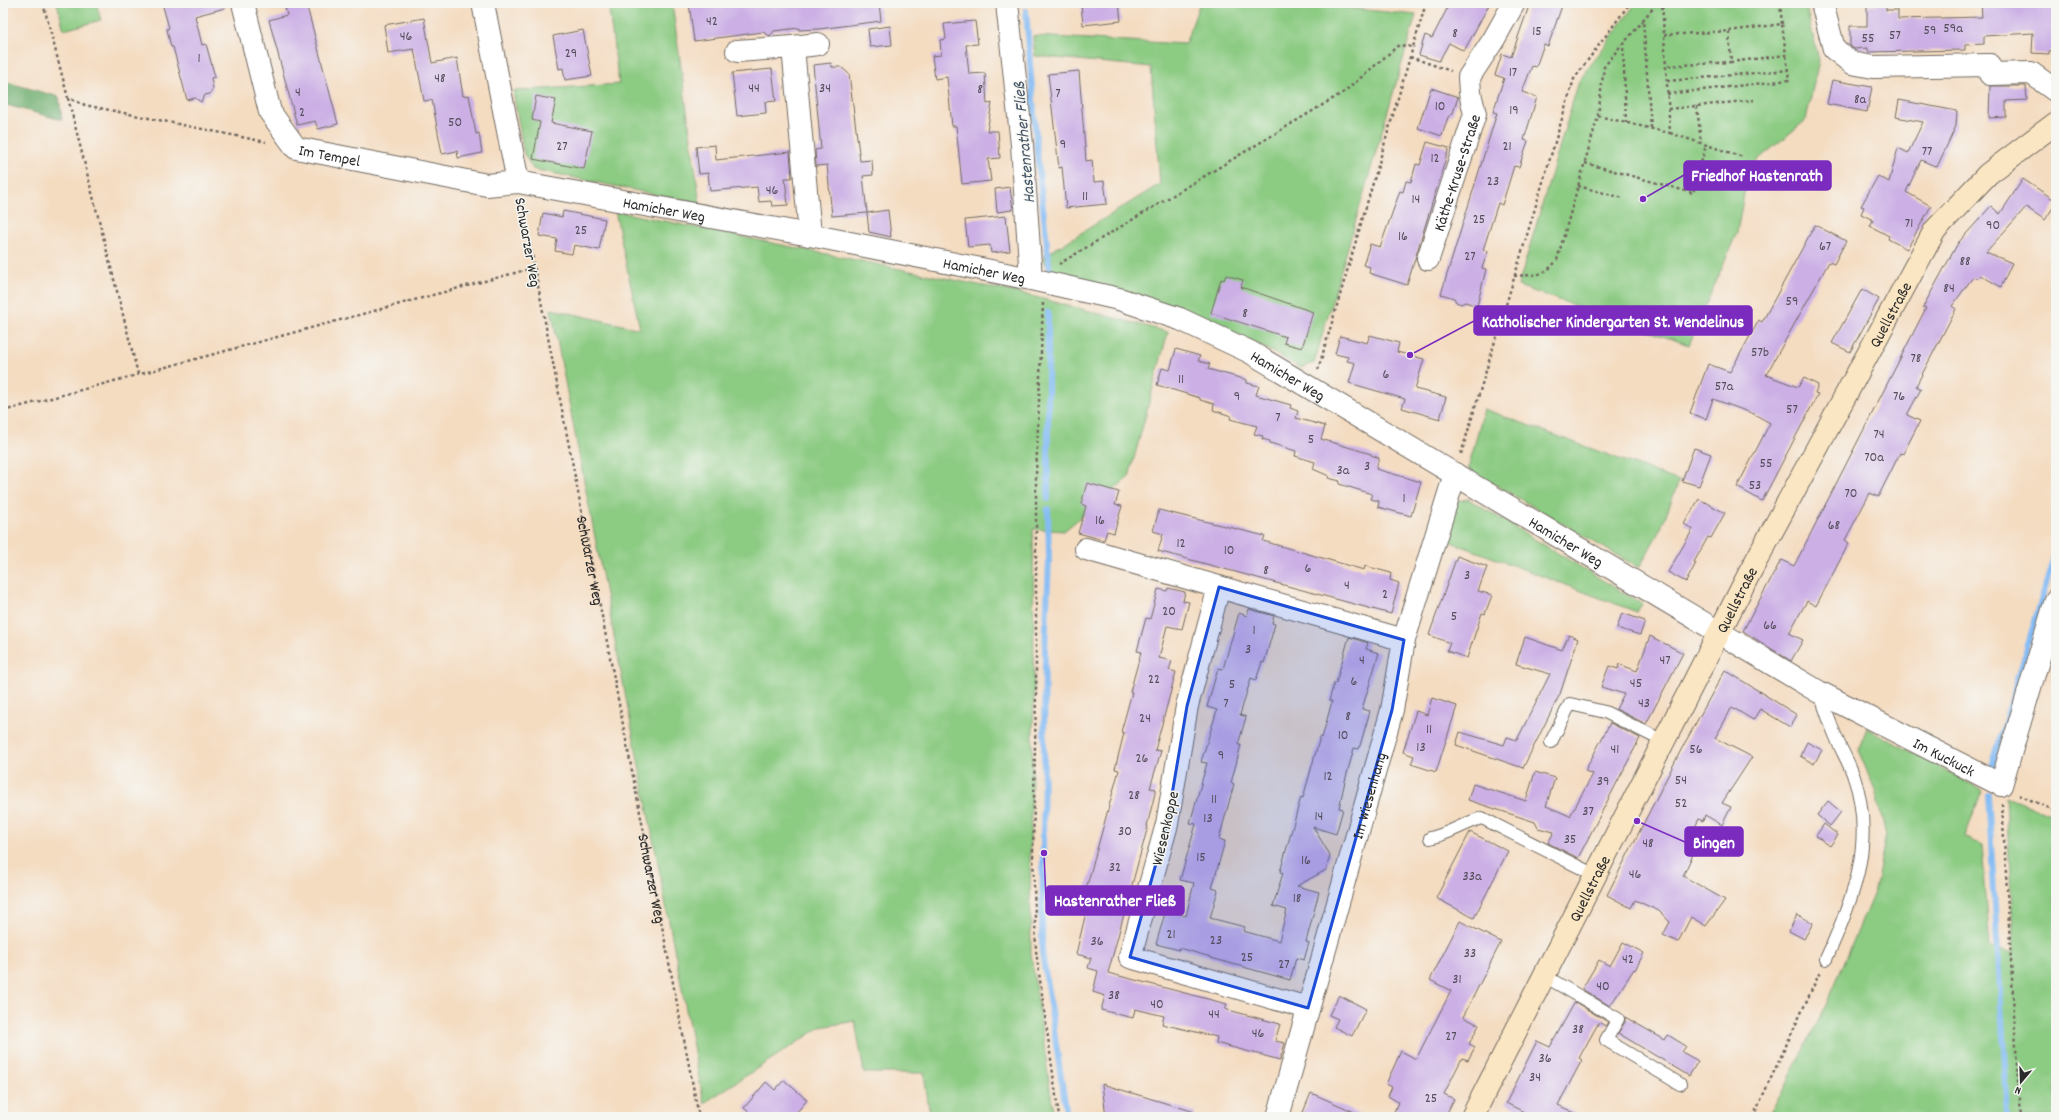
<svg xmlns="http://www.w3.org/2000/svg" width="2059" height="1120" viewBox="0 0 2059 1120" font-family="Dekko,sans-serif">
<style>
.green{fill:#8bcb82;stroke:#5b7b56}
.forest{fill:#70af70;stroke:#4e6d4e}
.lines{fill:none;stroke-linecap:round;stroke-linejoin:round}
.stream{stroke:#84bcf4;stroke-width:6}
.building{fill:#cbafe5}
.lane-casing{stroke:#716960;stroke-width:14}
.street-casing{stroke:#716960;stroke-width:24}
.secondary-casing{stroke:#716960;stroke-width:24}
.path{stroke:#716960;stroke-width:2.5;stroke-dasharray:3 3;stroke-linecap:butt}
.lane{stroke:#fff;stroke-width:12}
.street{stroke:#fff;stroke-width:22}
.secondary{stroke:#fbe6c3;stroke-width:22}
.marked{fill:#1d4ed8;fill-opacity:0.2;stroke:#1d4ed8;stroke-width:3;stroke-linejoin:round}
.labels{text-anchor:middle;stroke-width:3;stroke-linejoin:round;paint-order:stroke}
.number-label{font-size:14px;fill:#534c5a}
.street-label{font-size:16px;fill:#2b2b2b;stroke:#f6f6f2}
.water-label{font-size:17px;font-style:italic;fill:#465667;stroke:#f6f6f2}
.leader{fill:none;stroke:#7b2cbf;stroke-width:1.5}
.callout-dot{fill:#7b2cbf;stroke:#f6f6f2;stroke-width:1.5}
.callout{fill:#7b2cbf;stroke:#7b2cbf;stroke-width:1.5}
.callout-label{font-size:17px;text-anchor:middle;font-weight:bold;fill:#fff}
</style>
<rect width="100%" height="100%" fill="#f6f6f2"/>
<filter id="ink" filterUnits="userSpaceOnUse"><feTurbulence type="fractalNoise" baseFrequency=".025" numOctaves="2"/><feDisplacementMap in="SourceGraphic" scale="8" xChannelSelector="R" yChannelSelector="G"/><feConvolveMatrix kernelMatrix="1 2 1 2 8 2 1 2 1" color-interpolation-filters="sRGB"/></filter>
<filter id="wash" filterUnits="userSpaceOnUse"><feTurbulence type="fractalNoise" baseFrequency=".012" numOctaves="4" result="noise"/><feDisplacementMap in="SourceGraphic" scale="16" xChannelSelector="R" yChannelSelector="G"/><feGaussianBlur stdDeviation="0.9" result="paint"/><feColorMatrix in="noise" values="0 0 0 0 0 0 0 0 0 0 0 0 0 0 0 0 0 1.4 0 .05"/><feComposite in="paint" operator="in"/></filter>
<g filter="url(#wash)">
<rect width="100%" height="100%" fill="#f4dcc1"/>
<!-- green -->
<path class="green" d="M57 3H96L101 20 64 30Z
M608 3H672L700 204 533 169 524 154 513 91 619 84Z
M1200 3H1299L1416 15 1314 363 1301 368 1256 343 1183 310 1055 273 1043 262 1044 256 1160 184 1151 67 1035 56 1033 36 1185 44Z
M1636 3H1805L1819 60 1806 120 1749 167 1737 232 1689 345 1518 286 1579 81Z
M615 211 1028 295 1168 332 1129 477 1064 531 1033 529 1034 691 1030 853 1031 953 1054 1117H930L924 1073H864L855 1021 821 1027 704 1103 551 309 640 329Z
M1484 409 1679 481 1661 528 1639 568 1468 469Z
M1468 499 1642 604 1637 612 1446 540 1457 501Z
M1867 728 1982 790 1965 837 1982 845 1990 948 2014 953 2006 797 2056 817V1117H1773L1770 1114 1827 1003 1875 890 1886 835 1875 790 1858 750Z"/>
<!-- forest -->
<path class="forest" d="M3 81 59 97 62 120 3 104Z"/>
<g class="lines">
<!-- stream -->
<path class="stream" d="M1026 11 1037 151 1050 273
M1048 499V312
M1048 509 1049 561 1045 650 1042 951 1067 1117
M1991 770 2056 550
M1988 794 2008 1117"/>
</g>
<g id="blocks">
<!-- building -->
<path class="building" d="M162 3H224L225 8 195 16 202 45 206 44 215 77 211 78 213 88 210 94 205 95 201 102 195 98 187 100 173 47H171L167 29 169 28Z
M284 3H306L338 124 318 129 315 121 297 125 269 20 287 15Z
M689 3H709V6L733 3H879L881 21 819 29 799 30V28L774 31 770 36 763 32 694 41Z
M1081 3H1119L1121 21 1083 25Z
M1450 3H1490L1464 51 1449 43 1439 61 1419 55 1425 35 1432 38Z
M1530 3H1563L1548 46 1544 44 1536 67 1532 66 1522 92 1537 97 1524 140 1528 141 1519 167 1514 166 1502 205 1498 203 1483 250 1488 251 1482 268 1486 269 1477 306 1465 302 1461 304 1456 302 1454 298 1441 294 1497 113 1493 112 1504 78 1495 75 1502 54 1511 57Z
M1981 3H2056V50L2049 51V54L2032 53 2033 33 1984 36V44L1965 45V50L1868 52V48L1854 49 1850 46V26H1867V5L1886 4V10H1898V19L1982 17Z
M424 18 432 63 457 58 463 96 469 95 476 134 479 133 482 153 458 158 457 151 442 154 432 100 424 101 414 49 388 53 384 25Z
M975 21 978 44 966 45 969 74 985 73 987 104 992 103 987 131H998L1000 158 988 159 991 181 962 184 956 126H952L947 77 935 79 932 56 941 55 940 40 946 39 944 24Z
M890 26 892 45 870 47 868 29Z
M583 30 592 76 565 80 563 68 559 69 553 36Z
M831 63 832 67H841L849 74 860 161 872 160 873 175 863 176 867 213 832 216 827 165 816 166 815 150 821 149 813 65Z
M772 69 776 101 765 102 766 113 737 116 732 73Z
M1079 71 1086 161 1092 160 1094 182 1104 181 1107 204 1066 208 1062 167 1059 168 1048 74Z
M1832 80 1872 87 1867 112 1827 104Z
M1990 86H2026L2027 100 2006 101V117L1989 118Z
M1431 88 1458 97 1453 113 1448 117 1442 136 1418 128Z
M536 96 556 100 551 123 592 131 584 169 533 159 540 122 532 120Z
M1899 100 1957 111 1956 126 1937 167 1921 160 1906 192 1931 206 1907 249 1888 239 1889 236 1870 226 1873 220 1861 214 1864 207 1861 206 1878 176 1889 182 1898 148 1908 153 1923 122 1896 117Z
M1427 142 1449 148 1407 285 1369 273 1370 267 1363 265 1370 244 1380 247 1400 191 1403 192 1406 181 1411 182 1416 164 1420 165Z
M715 145 716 160 790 152 792 178H785L788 205 772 206 771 201 759 202 757 187 710 191 708 173 699 174 696 147Z
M2023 179 2056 201V203L2045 220 2026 207 1986 252 2012 263 2001 287 1980 275 1977 279 1973 277 1952 306 1956 309 1916 386 1921 389 1907 415 1920 421 1903 454 1900 453 1878 497 1870 493 1845 540 1849 543 1816 606 1807 601 1789 633 1803 640 1791 661 1743 631 1781 560 1794 566 1926 308 1923 307 1958 243 1991 206 2000 214Z
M1010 187 1013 210 997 212 995 189Z
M888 210 891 237 869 232 867 213Z
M563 211 605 219 599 250 574 245 572 254 555 251 557 239 539 236 543 213 562 217Z
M1006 216 1010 251 991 253 990 245 968 247 965 220Z
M1815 225 1846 241 1834 264 1829 262 1766 375 1798 387 1804 378 1818 385 1815 393 1818 394 1762 501 1737 487 1770 423 1754 414 1713 399 1706 419 1690 413 1708 364 1730 372 1759 320 1762 322Z
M1226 275 1243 280 1241 287 1313 312 1302 348 1284 343 1286 337 1211 313 1221 279 1224 280Z
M1862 289 1879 299 1850 352 1832 343Z
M1370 335 1399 343 1397 352 1424 359 1415 389 1446 397 1440 419 1402 408 1405 399 1349 383 1355 363 1347 361 1348 357 1335 354 1340 336 1367 343Z
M1176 349 1200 356 1198 361 1210 364 1208 369 1247 380V383L1259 386 1256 395 1291 405 1290 408 1298 411 1296 418 1325 426 1321 439 1371 454V455L1379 458 1376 469 1421 482 1411 516 1378 507 1379 501 1370 499 1372 494 1339 484 1340 481 1328 478 1329 476 1313 469 1315 462 1295 456 1296 451 1270 443V441L1262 439 1263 436 1254 434 1257 426 1230 419 1231 416 1213 410 1214 404 1200 400V398L1157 385 1162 368 1170 370Z
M1694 448 1711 454 1699 486 1682 481Z
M1087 483 1119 492 1115 505 1122 506 1114 533 1107 531 1104 540 1078 533 1086 506 1081 504Z
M1699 499 1725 513 1711 538 1708 537 1694 562 1696 563 1686 582 1668 572 1693 529 1684 524Z
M1159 510 1265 536 1263 541 1364 570 1365 566 1391 573 1390 580 1399 583 1391 614 1158 551 1163 534 1153 531Z
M1457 556 1487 567 1478 591 1492 595 1485 614 1482 613 1467 658 1447 651 1450 643 1429 635Z
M1168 588 1185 592 1183 601 1189 602 1182 629 1167 626 1159 658 1172 661 1169 670 1176 672 1155 750 1161 751 1150 788 1156 789 1147 826H1148L1108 973 1227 1004 1225 1009 1280 1024 1275 1041 1285 1043 1280 1060 1216 1043 1217 1037 1162 1024 1164 1016 1135 1009 1133 1018 1101 1010 1105 996 1093 992 1098 971 1088 968 1091 958 1076 954 1087 908 1081 907 1119 770 1115 769 1124 733 1121 732 1132 692H1130L1141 652 1137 651 1146 618 1150 619 1158 589 1167 591Z
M1249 609 1274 616 1272 623 1275 624 1264 663 1262 662 1256 680 1251 678 1240 715 1246 717 1238 745H1241L1231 783 1234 784 1219 839 1225 841 1212 888 1218 890 1210 918 1245 927 1243 931 1279 941 1287 910 1273 906 1283 873 1280 872 1301 797 1303 798 1320 737 1322 738 1332 701H1329L1334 683H1336L1349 637 1368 643 1366 649 1379 653 1362 709 1370 711 1359 749 1354 748 1345 781 1339 808 1343 809 1336 834 1313 827 1330 855 1326 870 1297 886 1319 892 1306 942 1309 943 1304 960 1296 958 1290 980 1211 958V957L1179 948V950L1156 944 1166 910 1186 916 1194 883 1180 880 1196 824 1190 823 1207 763 1201 762 1217 710 1207 707 1218 668 1223 669 1239 613 1247 616Z
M1622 613 1645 621 1640 635 1617 628Z
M1569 635 1578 639 1560 694 1523 768 1456 745 1460 732 1504 745 1507 737 1517 740 1550 674 1516 664 1525 637 1562 650Z
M1650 636 1683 653 1646 724 1616 709 1624 694 1601 687 1609 666 1618 669 1619 664 1637 671Z
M1725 670 1797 715 1790 727 1760 709 1753 720 1732 707 1723 724 1715 738 1752 757 1722 803 1731 807 1722 825 1705 815 1703 821 1699 819 1686 845 1695 850 1683 876 1725 900 1706 926 1691 917 1678 942 1663 935 1670 922 1659 911 1635 900 1631 908 1607 895 1681 750Z
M1432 698 1457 706 1436 772 1411 764 1414 756 1403 752 1416 711 1427 715Z
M1610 723 1640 738 1578 858 1548 843 1554 832 1538 828 1535 822 1468 800 1473 784 1526 801 1535 772 1555 778 1546 806 1570 816 1593 774 1585 771Z
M1807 742 1822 750 1814 764 1800 756Z
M1828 801 1841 812 1830 826 1817 815Z
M1824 824 1838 835 1830 846 1816 836Z
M1470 832 1508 851 1474 918 1436 898Z
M1797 915 1813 923 1804 939 1789 931Z
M1460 921 1501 942 1463 1017 1479 1025 1469 1044 1475 1047 1468 1060 1462 1058 1444 1094 1454 1099 1445 1117H1392L1398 1102 1388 1096 1392 1087 1386 1084 1401 1051 1416 1059 1451 991 1430 980Z
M1623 942 1644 953 1635 970 1634 969 1610 1006 1582 989 1599 960 1610 966Z
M1339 995 1366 1009 1352 1036 1334 1027 1338 1019 1329 1015Z
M1575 1002 1608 1022 1605 1026 1599 1022 1579 1058 1582 1060 1558 1105 1583 1117H1534L1506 1103 1537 1041 1550 1047Z
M1625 1017 1665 1040 1668 1035 1686 1046 1682 1052 1698 1061 1689 1076 1618 1033 1625 1022Z
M784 1080 807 1100 793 1117H755L744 1108 766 1082 775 1090Z
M1102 1084 1195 1112 1194 1117H1106Z
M1311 1093 1366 1117H1301Z"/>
</g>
</g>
<g filter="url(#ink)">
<use href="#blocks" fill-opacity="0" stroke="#716960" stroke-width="1"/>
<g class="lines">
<defs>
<path id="lane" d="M1820 693C1825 709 1831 726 1838 742 1843 753 1850 765 1854 777 1876 842 1853 900 1826 959
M1551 742 1570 704 1605 712 1663 741
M1430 838C1449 834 1464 823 1482 818L1595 875
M1543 975 1618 1019 1606 1040 1680 1084"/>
<g id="street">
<path id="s2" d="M243 3 270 112 296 148 487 185 518 182 810 235 1031 279 1119 299 1180 319 1250 352 1819 692 2001 785 2056 600"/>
<path d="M483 3 518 182"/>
<path d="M1007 3 1022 145 1031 279"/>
<path d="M1822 3 1834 49 1852 63 1873 67 1990 65V74L2031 73 2056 91"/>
<path d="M793 47 818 44"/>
<path d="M737 51 793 47 810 235"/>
<path id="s3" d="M1428 259 1475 114 1470 93 1469 77 1494 39 1514 3"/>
<path d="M1086 549 1404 640"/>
<path d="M1219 587 1187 706 1167 824 1130 957 1308 1008"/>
<path id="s4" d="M1278 1117 1392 710 1404 640 1455 474"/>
</g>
<g id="secondary">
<path id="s5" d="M1472 1117 1750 572 1935 230 1988 174 2056 123"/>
</g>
</defs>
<!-- lane casing -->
<use href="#lane" class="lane-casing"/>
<!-- street casing -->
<use href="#street" class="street-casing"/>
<!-- secondary casing -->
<use href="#secondary" class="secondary-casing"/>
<!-- path -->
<g class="path">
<path d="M43 3 68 98 85 105 266 142"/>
<path d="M1780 3 1782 24"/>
<path d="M1729 31 1782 24 1786 55 1731 62"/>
<path d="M1664 35 1729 31 1731 62 1666 66"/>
<path d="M1410 57 1451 71"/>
<path d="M1667 81 1788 70"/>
<path d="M1667 94 1789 80 1786 55"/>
<path d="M68 98 138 374"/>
<path d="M1697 106 1701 143"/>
<path d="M1668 109 1754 100"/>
<path d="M1598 116 1604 67 1622 44"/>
<path d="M1626 123 1623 44 1643 21"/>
<path d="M1651 128 1643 20 1657 3"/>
<path d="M1670 133 1743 157"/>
<path d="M1585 163 1693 193 1706 145"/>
<path d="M1578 186 1623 198"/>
<path id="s1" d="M522 203 699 1117"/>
<path d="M1059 264 1344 92 1399 45 1413 47 1426 3"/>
<path d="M1514 276C1536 274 1543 278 1557 260L1598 116 1670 133 1662 3"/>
<path d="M1043 303 1036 474V692L1033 853 1036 951 1059 1117"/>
<path d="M1318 370 1413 47"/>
<path d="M3 411 533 268"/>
<path d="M1461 454 1574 79 1630 3"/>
<path d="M2019 795 2056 811"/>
<path d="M2002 804 2020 1117"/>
<path d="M1753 1117 1820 972"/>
</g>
<!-- lane -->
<use href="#lane" class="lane"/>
<!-- street -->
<use href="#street" class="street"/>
<!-- secondary -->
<use href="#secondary" class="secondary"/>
</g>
</g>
<!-- marked area -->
<path class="marked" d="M1219 587 1404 640 1392 710 1308 1008 1130 957 1167 824 1187 706Z"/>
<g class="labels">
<!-- number labels -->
<g class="number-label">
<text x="712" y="25">42</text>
<text x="1953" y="32">59a</text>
<text x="1930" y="34">59</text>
<text x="1537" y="35">15</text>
<text x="1455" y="37">8</text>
<text x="1895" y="39">57</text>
<text x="406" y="40">46</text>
<text x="1868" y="42">55</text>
<text x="571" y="57">29</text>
<text x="199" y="62">1</text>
<text x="1513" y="76">17</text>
<text x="440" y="82">48</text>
<text x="754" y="92">44</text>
<text x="825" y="92">34</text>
<text x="980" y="93">8</text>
<text x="298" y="96">4</text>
<text x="1058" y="97">7</text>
<text x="1860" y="103">8a</text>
<text x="1440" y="110">10</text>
<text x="1514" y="114">19</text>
<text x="302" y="116">2</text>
<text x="455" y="126">50</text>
<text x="1063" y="148">9</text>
<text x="562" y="150">27</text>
<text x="1507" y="150">21</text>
<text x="1927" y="155">77</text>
<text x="1435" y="162">12</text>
<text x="1493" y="185">23</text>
<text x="772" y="194">46</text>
<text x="1085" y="200">11</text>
<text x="1416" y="203">14</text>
<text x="1479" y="223">25</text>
<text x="1909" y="227">71</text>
<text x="1993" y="229">90</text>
<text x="581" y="234">25</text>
<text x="1403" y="240">16</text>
<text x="1825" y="250">67</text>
<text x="1470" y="260">27</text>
<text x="1965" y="265">88</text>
<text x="1949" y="292">84</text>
<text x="1792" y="305">59</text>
<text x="1245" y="317">8</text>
<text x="1760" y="356">57b</text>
<text x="1916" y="362">78</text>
<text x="1386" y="378">6</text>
<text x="1181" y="383">11</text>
<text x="1724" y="390">57a</text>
<text x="1237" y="400">9</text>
<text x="1899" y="400">76</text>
<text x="1792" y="413">57</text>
<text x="1278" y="421">7</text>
<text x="1879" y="438">74</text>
<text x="1311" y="443">5</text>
<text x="1874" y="461">70a</text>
<text x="1766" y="467">55</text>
<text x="1367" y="470">3</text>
<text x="1343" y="474">3a</text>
<text x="1755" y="489">53</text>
<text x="1851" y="497">70</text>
<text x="1404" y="502">1</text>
<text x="1100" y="524">16</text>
<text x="1834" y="529">68</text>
<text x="1181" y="547">12</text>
<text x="1229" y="554">10</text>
<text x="1308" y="572">6</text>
<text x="1266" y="574">8</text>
<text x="1467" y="579">3</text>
<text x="1347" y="589">4</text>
<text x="1385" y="598">2</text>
<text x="1169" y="615">20</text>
<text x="1454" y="620">5</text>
<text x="1770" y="629">66</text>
<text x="1254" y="634">1</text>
<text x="1248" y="653">3</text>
<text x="1362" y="664">4</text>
<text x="1665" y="664">47</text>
<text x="1154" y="683">22</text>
<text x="1354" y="685">6</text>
<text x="1636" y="687">45</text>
<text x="1232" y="688">5</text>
<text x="1226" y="707">7</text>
<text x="1644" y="707">43</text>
<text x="1348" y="720">8</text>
<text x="1145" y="722">24</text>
<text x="1429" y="733">11</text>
<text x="1343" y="739">10</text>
<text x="1421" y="751">13</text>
<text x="1615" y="753">41</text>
<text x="1696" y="753">56</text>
<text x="1221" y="759">9</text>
<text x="1142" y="762">26</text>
<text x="1328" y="780">12</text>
<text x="1681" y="784">54</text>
<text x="1603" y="785">39</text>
<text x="1134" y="799">28</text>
<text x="1214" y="803">11</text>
<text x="1681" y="807">52</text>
<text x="1588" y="815">37</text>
<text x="1319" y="820">14</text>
<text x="1208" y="822">13</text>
<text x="1125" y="835">30</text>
<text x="1570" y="843">35</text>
<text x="1648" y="847">48</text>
<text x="1201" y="861">15</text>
<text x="1306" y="864">16</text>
<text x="1115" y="871">32</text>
<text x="1635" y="878">46</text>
<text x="1472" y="880">33a</text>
<text x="1297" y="902">18</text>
<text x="1171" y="938">21</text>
<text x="1216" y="944">23</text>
<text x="1097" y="945">36</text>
<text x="1470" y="957">33</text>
<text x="1247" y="961">25</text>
<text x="1628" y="963">42</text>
<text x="1284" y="968">27</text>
<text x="1457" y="983">31</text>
<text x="1603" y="990">40</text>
<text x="1114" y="999">38</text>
<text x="1157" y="1008">40</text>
<text x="1214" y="1018">44</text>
<text x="1578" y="1033">38</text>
<text x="1258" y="1037">46</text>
<text x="1451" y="1040">27</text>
<text x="1545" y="1062">36</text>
<text x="1535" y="1081">34</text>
<text x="1431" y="1102">25</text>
</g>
<!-- street labels -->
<g class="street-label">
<text dy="6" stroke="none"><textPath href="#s2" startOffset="191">Im Tempel</textPath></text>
<text dy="6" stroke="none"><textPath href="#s3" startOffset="91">Käthe-Kruse-Straße</textPath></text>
<text dy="6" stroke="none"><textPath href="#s2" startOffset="531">Hamicher Weg</textPath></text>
<text transform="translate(529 242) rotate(80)" y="6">Schwarzer Weg</text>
<text dy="6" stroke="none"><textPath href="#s2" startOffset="857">Hamicher Weg</textPath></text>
<text dy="6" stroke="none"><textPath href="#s5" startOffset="905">Quellstraße</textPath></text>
<text dy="6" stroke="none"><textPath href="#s2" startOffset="1181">Hamicher Weg</textPath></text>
<text dy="6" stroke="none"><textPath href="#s2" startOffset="1505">Hamicher Weg</textPath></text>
<text dy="6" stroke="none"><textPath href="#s1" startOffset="364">Schwarzer Weg</textPath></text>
<text dy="6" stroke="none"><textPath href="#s5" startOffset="581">Quellstraße</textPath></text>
<text dy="6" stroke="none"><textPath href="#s2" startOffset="1940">Im Kuckuck</textPath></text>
<text dy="6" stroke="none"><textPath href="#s4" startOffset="334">Im Wiesenhang</textPath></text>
<text transform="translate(1164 828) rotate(-77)" y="6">Wiesenkoppe</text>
<text dy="6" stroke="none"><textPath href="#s1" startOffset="688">Schwarzer Weg</textPath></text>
<text dy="6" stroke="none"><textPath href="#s5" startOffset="257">Quellstraße</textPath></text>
</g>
<!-- water labels -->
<g class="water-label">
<text transform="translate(1023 143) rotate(-95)" y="6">Hastenrather Fließ</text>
</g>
</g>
<!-- callouts -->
<path class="leader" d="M1643 199L1684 175M1410 355L1474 321M1637 821L1685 842M1044 853L1046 900"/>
<g class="callout-dot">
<circle cx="1643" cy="199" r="4"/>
<circle cx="1410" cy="355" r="4"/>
<circle cx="1637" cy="821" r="4"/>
<circle cx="1044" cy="853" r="4"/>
</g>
<g class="callout">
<rect x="1684" y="161" width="147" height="29" rx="4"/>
<rect x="1474" y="306" width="278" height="29" rx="4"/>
<rect x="1685" y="827" width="58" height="29" rx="4"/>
<rect x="1046" y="886" width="138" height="29" rx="4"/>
</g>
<g class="callout-label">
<text x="1757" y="181">Friedhof Hastenrath</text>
<text x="1613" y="327">Katholischer Kindergarten St. Wendelinus</text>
<text x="1714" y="848">Bingen</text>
<text x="1115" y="906">Hastenrather Fließ</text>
</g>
<!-- margin -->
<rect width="2059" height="1120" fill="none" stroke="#f6f6f2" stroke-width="16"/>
<!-- north arrow -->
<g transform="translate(2021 1082) rotate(199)" stroke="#f6f6f2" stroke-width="3" paint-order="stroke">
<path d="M0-3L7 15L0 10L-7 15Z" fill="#2b2b2b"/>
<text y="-6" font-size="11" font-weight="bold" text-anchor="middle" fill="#2b2b2b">N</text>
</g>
</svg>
